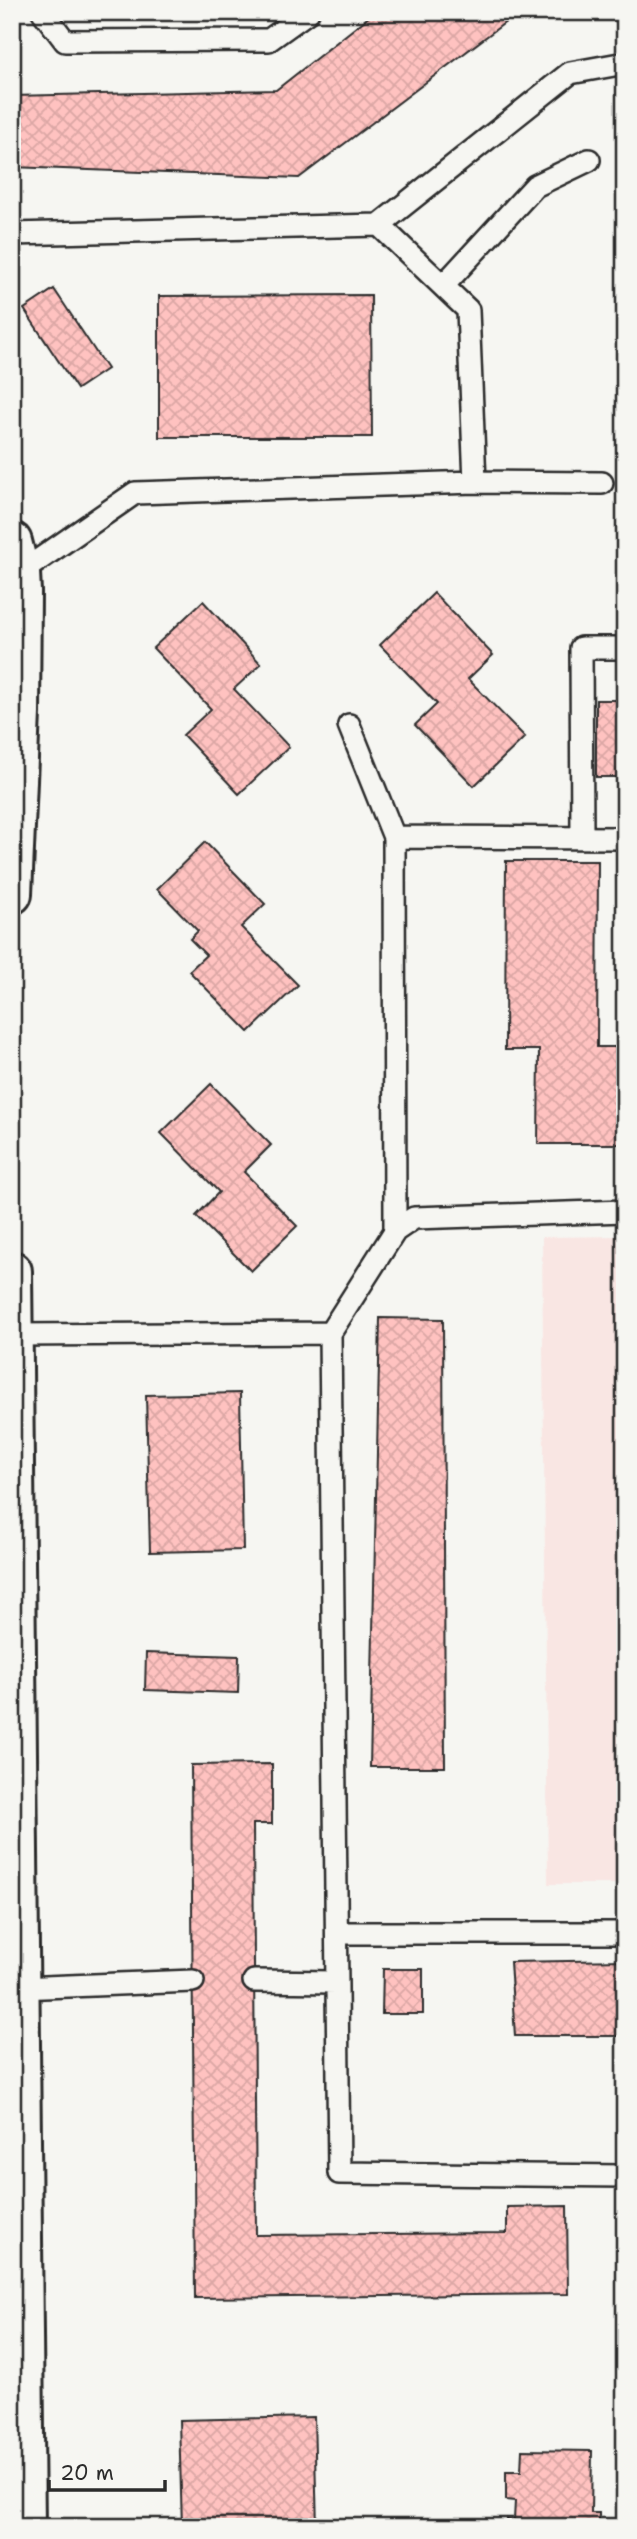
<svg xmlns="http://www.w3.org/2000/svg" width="637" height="2539" viewBox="0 0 637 2539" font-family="'Shantell Sans',sans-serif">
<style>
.built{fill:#f9e6e3}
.building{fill:url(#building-cross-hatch);stroke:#2b2b2b;stroke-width:2}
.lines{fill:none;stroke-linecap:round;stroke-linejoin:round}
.service-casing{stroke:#2b2b2b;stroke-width:26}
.tertiary-casing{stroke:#2b2b2b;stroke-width:44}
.service{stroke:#f6f6f2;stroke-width:21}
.tertiary{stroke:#f6f6f2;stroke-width:38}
</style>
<defs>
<pattern id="building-cross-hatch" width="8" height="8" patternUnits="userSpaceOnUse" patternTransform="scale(1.75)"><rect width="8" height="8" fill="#ffc2c0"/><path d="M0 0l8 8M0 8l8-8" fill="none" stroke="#dba7a5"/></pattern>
</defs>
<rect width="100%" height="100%" fill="#f6f6f2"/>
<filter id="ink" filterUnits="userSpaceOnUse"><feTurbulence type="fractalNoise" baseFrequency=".0143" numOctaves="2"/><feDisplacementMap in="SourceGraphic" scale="14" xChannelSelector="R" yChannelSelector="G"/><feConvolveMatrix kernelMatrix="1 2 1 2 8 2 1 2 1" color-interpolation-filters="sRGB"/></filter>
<g filter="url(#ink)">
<!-- built -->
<path class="built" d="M625 1236V1884H548L542 1237Z"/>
<!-- building -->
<path class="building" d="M375 12H519L299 178 12 167V96L276 90Z
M54 289 107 369 77 389 24 309Z
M371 295 372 437H159V296Z
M434 593 493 655 468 679 525 737 474 786 415 725 437 704 380 645Z
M203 601 261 664 234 689 289 747 239 794 183 735 211 709 153 648Z
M596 700H625V777H596Z
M205 842 265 904 241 927 298 985 249 1032 189 971 206 955 190 939 198 931 157 889Z
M506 861H598L597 1047H625V1144H538L539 1050H505Z
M211 1084 271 1145 244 1172 297 1226 251 1271 196 1216 219 1192 161 1133Z
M380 1318 443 1319 445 1767H370Z
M240 1393 243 1550 150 1552 146 1395Z
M146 1653 239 1656 238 1693 145 1690Z
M272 1764V1824H253L256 2235 507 2233V2207L567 2206 568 2294 195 2298 191 1765Z
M625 1960V2036H515L510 1962Z
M383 1969H423V2014H382Z
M314 2417 317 2527H182L179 2420Z
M522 2450 592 2451 591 2513H599V2527H557V2521L547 2520V2527H507V2519L514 2520 515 2501 506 2500V2471H521Z"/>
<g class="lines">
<defs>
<path id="service" d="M43 12 65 41 269 40 308 12
M12 234 379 225 570 73 625 63
M443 286 535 186 589 160
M475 482 602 483
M20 573 135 493 475 482 468 310 379 225
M349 725 394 837
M582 837 581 648H625
M395 1231 394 837 625 838
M330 1333 339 2173 625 2176
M13 1335 330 1333 395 1231 414 1218 625 1211
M337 1933H625
M254 1981 335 1982
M19 1988 193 1981"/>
<path id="tertiary" d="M12 542 20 573 21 592 20 713 12 894
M12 1271 25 2527"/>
</defs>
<!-- service casing -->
<use href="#service" class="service-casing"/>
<!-- tertiary casing -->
<use href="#tertiary" class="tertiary-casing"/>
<!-- service -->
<use href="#service" class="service"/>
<!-- tertiary -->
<use href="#tertiary" class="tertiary"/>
</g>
</g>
<!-- margin -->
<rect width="637" height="2539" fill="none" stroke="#f6f6f2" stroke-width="42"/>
<rect x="21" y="21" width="595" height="2497" fill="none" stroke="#2b2b2b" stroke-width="2.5" filter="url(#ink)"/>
<!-- scale -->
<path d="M49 2480v10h116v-10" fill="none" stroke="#2b2b2b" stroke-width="3.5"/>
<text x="60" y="2480" font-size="21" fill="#2b2b2b" stroke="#f6f6f2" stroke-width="5" paint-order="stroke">20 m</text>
</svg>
